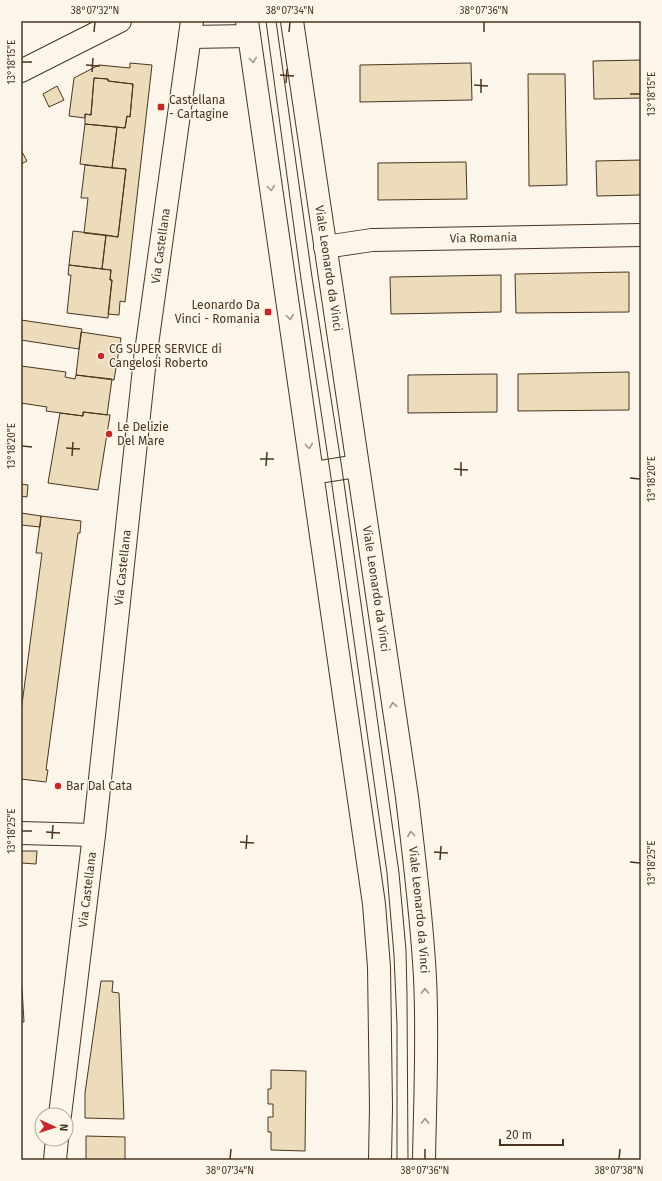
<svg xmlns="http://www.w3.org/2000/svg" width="662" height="1181" viewBox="0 0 662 1181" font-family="'Fira Sans',sans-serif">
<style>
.building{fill:#ecdcbc;stroke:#4a3520}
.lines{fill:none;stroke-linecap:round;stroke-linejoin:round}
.minor-casing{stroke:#4a3520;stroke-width:24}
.minor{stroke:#fbf6e9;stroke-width:22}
.tram{stroke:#4a3520;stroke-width:1}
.oneway{stroke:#a29684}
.ticks{fill:none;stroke:#4a3520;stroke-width:1.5}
.poi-dot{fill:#c62828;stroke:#fbf6e9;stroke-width:1.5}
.labels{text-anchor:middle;stroke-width:3;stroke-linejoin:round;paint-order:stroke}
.poi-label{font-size:12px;fill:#4a3520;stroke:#fbf6e9;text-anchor:start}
.street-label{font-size:12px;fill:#4a3520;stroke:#fbf6e9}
.neatline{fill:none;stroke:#4a3520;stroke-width:1.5}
.ticks-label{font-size:10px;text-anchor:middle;fill:#4a3520}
</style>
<rect width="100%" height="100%" fill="#fbf6e9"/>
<!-- building -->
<path class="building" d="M641 60V98L594 99 593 61Z
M130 63 152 65 125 302 120 301 119 315 108 314 112 280H110L111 270 102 269 106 235 118 237 126 169 112 168 117 127 125 128 127 116 130 117 133 84 108 81V79L94 78 91 115 85 114V118L69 116 74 78 99 65 130 68Z
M471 63 472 100 360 102V65Z
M528 74H565L567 185 529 186Z
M94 78 108 79V81L133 84 130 117 127 116 125 128 85 124V114L91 115Z
M57 86 64 100 49 107 43 94Z
M85 124 117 127 112 168 80 164Z
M21 150 27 161 21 164Z
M641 160V195L597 196 596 161Z
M466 162 467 199 378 200V163Z
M85 165 126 169 118 237 84 233 88 198H81Z
M73 231 106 235 102 269 69 265Z
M69 265 111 270 110 280H112L108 318 67 313 71 275H68Z
M629 272V312L516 313 515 274Z
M501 275V312L391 314 390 277Z
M21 320 82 329 79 349 21 340Z
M81 332 121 338 114 380 76 375Z
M21 366 66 372 65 377 75 379 76 375 112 379 107 415 83 412V416L46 411 47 407 21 403Z
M629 372V410L518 411V374Z
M497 374V412L408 413V375Z
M83 412 110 415 98 490 48 483 60 413 83 416Z
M21 484 28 485 27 497 21 496Z
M21 513 41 516 40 527 21 525Z
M41 516 81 521 80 533H78L46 770H48L46 782 21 779V712L42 553H36Z
M21 851H37L36 864 21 863Z
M101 981H113L112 992 119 993 124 1119 85 1118V1093Z
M21 987H22L24 1022H21Z
M271 1070 306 1071 305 1151 271 1150V1132H268V1117H273V1104H268V1089H271Z
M86 1136 125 1137V1160H86Z"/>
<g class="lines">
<defs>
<g id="minor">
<path d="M247 21 374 904 379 967 381 1107 380 1160"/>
<path id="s1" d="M292 21 407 797C414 857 422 918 425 978 428 1039 425 1100 424 1160"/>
<path d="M190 37 249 36"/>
<path d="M21 71 120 21"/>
<path id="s2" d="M325 247 372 240 641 235"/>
<path d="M313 473 357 466"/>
<path d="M21 833 94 835"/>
<path id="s3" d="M60 1115 94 835 145 359 192 21"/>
<path d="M55 1160 57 1139"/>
</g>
</defs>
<!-- minor casing -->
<use href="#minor" class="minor-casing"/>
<!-- minor -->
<use href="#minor" class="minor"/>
<!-- tram -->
<path class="tram" d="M266 21 301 279 330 471 387 873 394 955 397 1025V1160
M276 21 312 277 342 469 399 873 406 950 407 996 408 1160"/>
</g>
<!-- one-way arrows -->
<defs><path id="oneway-chevron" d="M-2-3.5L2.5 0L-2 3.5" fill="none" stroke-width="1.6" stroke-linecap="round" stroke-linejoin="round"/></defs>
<g class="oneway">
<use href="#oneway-chevron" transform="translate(253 60) rotate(82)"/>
<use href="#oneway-chevron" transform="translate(271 188) rotate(82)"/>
<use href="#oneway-chevron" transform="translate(290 317) rotate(82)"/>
<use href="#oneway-chevron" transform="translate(309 446) rotate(82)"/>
<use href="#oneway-chevron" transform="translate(393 705) rotate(-99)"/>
<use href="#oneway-chevron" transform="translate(411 834) rotate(-97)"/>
<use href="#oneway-chevron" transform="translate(425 991) rotate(-91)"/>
<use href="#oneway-chevron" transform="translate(425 1121) rotate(-89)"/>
</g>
<!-- ticks -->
<path class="ticks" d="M94 32 95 22M289 32 290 22M484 32V22M22 62H32M86 65 100 66M92 72 93 58M280 75 294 76M286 83 287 69M474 85 488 86M481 93V79M630 94H640M22 446 32 447M66 448 80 449M72 456 73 442M260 459H274M266 466 267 452M454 469 468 470M461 476V462M630 478 640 479M22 831H32M46 832 60 833M52 839 53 825M240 842 254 843M246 849 247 835M434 852 448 853M440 860 441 846M630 862 640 863M230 1159 231 1149M425 1159V1149M619 1159 620 1149"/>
<!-- markers -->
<g class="poi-dot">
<rect x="157" y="103" width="8" height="8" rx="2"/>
<rect x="264" y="308" width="8" height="8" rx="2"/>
<circle cx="101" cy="356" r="4"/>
<circle cx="109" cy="434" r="4"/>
<circle cx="58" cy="786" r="4"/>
</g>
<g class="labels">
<!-- poi labels -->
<g class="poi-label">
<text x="169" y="104">Castellana<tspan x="169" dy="14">- Cartagine</tspan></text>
<text x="260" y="309" text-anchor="end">Leonardo Da<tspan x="260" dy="14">Vinci - Romania</tspan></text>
<text x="109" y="353">CG SUPER SERVICE di<tspan x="109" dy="14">Cangelosi Roberto</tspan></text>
<text x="117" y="431">Le Delizie<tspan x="117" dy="14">Del Mare</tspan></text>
<text x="66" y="790">Bar Dal Cata</text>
</g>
<!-- street labels -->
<g class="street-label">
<text dy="4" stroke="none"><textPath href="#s2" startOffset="159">Via Romania</textPath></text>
<text dy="4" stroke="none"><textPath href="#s3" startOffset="875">Via Castellana</textPath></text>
<text dy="4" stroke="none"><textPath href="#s1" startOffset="250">Viale Leonardo da Vinci</textPath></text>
<text dy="4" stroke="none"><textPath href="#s3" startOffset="551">Via Castellana</textPath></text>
<text dy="4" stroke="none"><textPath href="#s1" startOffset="574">Viale Leonardo da Vinci</textPath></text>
<text dy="4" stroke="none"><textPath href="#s3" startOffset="227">Via Castellana</textPath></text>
<text dy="4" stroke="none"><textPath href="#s1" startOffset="898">Viale Leonardo da Vinci</textPath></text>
</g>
</g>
<!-- border -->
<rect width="662" height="1181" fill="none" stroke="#fbf6e9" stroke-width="44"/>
<!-- north arrow -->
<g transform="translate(54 1127) rotate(93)"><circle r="19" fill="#fbf6e9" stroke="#b4a999"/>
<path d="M0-3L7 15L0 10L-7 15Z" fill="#c62828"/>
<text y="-6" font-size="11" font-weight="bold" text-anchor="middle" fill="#4a3520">N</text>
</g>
<!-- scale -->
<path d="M500 1139v6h63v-6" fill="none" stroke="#4a3520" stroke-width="2"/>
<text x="506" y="1139" font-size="12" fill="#4a3520" stroke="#fbf6e9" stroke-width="3" paint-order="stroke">20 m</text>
<rect x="22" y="22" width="618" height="1137" class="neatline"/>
<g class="ticks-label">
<text x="95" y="14">38°07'32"N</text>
<text x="290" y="14">38°07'34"N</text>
<text x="484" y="14">38°07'36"N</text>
<text transform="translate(11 62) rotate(-90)" y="4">13°18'15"E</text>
<text transform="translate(651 94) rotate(-90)" y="4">13°18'15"E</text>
<text transform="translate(11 446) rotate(-90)" y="4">13°18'20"E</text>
<text transform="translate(651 479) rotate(-90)" y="4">13°18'20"E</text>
<text transform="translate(11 831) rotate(-90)" y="4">13°18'25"E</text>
<text transform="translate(651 863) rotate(-90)" y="4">13°18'25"E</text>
<text x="230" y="1174">38°07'34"N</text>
<text x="425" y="1174">38°07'36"N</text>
<text x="619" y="1174">38°07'38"N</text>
</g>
</svg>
